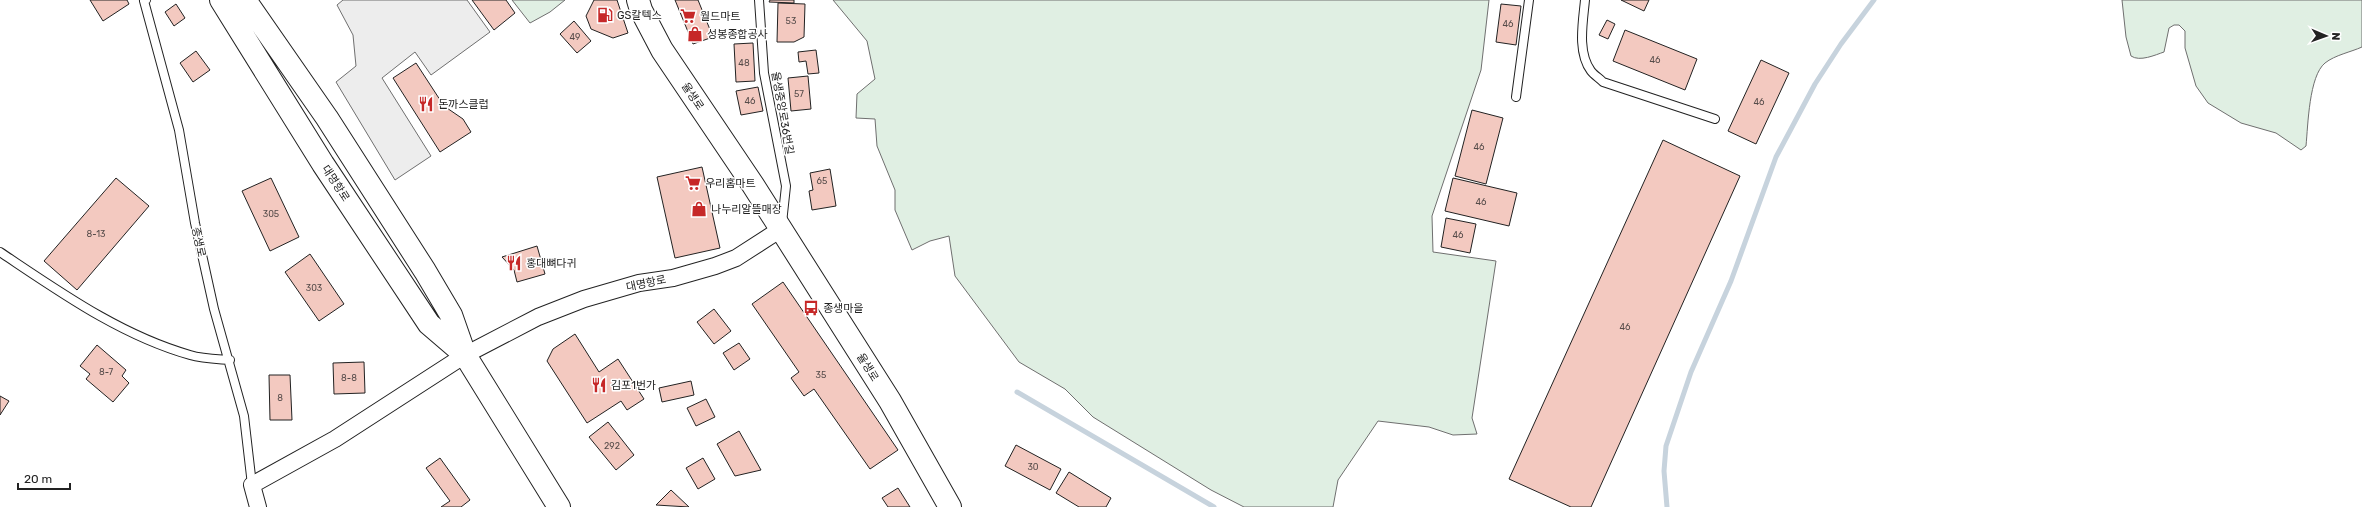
<svg xmlns="http://www.w3.org/2000/svg" width="2362" height="507" viewBox="0 0 2362 507" font-family="Rubik,'Noto Sans KR',sans-serif">
<style>
.green{fill:#e0efe3;stroke:#6f6f6f}
.parking{fill:#ededed;stroke:#6f6f6f}
.lines{fill:none;stroke-linecap:round;stroke-linejoin:round}
.stream{stroke:#c7d3dd;stroke-width:5}
.building{fill:#f3c9c0;stroke:#222}
.lane-casing{stroke:#222;stroke-width:10}
.street-casing{stroke:#222;stroke-width:18}
.secondary-casing{stroke:#222;stroke-width:24}
.lane{stroke:#fff;stroke-width:8}
.street{stroke:#fff;stroke-width:16}
.secondary{stroke:#fff;stroke-width:22}
.labels{text-anchor:middle;stroke-width:3;stroke-linejoin:round;paint-order:stroke}
.number-label{font-size:9px;fill:#564c4a}
.poi-label{font-size:11px;fill:#222;stroke:#fff;text-anchor:start}
.street-label{font-size:11px;fill:#222;stroke:#fff}
</style>
<rect width="100%" height="100%" fill="#fff"/>
<!-- green -->
<path class="green" d="M512 0H565L550 12 530 23Z
M833 0H1489L1481 70 1432 216 1433 252 1496 261 1472 418 1477 434 1453 435 1429 427 1378 421 1338 480 1333 507H1244L1211 490 1093 417 1065 389 1019 362 955 276 949 236 930 241 912 250 895 210V190L877 146 875 119 856 118 857 94 875 79 867 41Z
M2122 0H2362V47C2351 52 2335 55 2325 63 2309 76 2308 125 2306 146L2301 150 2276 133 2241 123 2208 103 2196 86 2185 48V31L2179 25H2174L2169 28 2164 52C2155 55 2140 62 2131 56L2126 37Z"/>
<!-- parking -->
<path class="parking" d="M343 0H467L490 32 431 75 415 52 382 78 431 156 395 180 336 82 356 66 353 35 337 5Z"/>
<g class="lines">
<!-- stream -->
<path class="stream" d="M1017 392 1214 507
M1667 507 1664 471 1666 446 1691 372 1731 281 1776 157 1815 84 1841 44 1874 0"/>
</g>
<!-- building -->
<path class="building" d="M90 0H127L129 4 103 21Z
M472 0H506L515 13 494 30Z
M594 0H617L628 33 613 38 591 29 586 16Z
M675 0H698L713 37 693 44Z
M770 0H794V3L769 2Z
M1621 0H1649L1644 11Z
M778 3 805 4 804 37 794 42H777Z
M176 4 185 18 174 26 165 12Z
M1501 4 1521 6 1516 45 1496 42Z
M1607 20 1615 24 1608 39 1599 35Z
M574 21 591 41 577 53 560 34Z
M1625 30 1697 59 1685 90 1613 61Z
M753 43 755 81 736 82 734 44Z
M816 50 819 73 808 74 806 61 799 62 798 52Z
M196 51 210 70 193 82 180 63Z
M1761 60 1789 73 1756 144 1728 131Z
M416 63 444 106 463 119 471 132 440 152 393 78Z
M808 76 811 109 791 111 788 78Z
M758 87 763 111 741 115 736 91Z
M1472 110 1503 118 1486 184 1455 176Z
M1663 140 1740 176 1591 507H1571L1509 479Z
M702 167 720 248 675 258 657 177Z
M830 169 836 206 812 210 809 191 813 190 810 173Z
M116 178 149 206 77 290 44 261Z
M271 178 299 237 270 251 242 191Z
M1453 178 1517 193 1509 226 1445 211Z
M1446 218 1476 224 1470 253 1441 247Z
M537 246 545 274 517 282 514 270 502 257Z
M310 254 344 304 319 321 285 272Z
M783 282 898 450 870 469 814 389 804 396 791 378 799 372 752 304Z
M714 309 731 331 714 344 697 322Z
M575 334 599 372 618 359 644 399 627 410 621 401 587 423 547 361 553 349Z
M739 343 750 359 734 370 723 353Z
M97 345 126 370 122 376 129 383 113 402 86 379 90 374 80 366Z
M364 362 365 393 334 394 333 363Z
M269 375H290L292 420H270Z
M691 381 694 395 662 402 659 388Z
M0 396 9 401 0 415Z
M706 399 715 417 696 426 687 408Z
M608 422 634 455 616 470 589 437Z
M739 431 761 470 735 476 717 444Z
M1016 445 1061 469 1050 490 1005 466Z
M440 458 470 500 461 507H441L450 501 426 468Z
M703 458 715 479 698 489 686 468Z
M1069 472 1111 498 1106 507H1079L1056 493Z
M898 488 910 507H888L882 498Z
M671 490 689 507 656 505Z"/>
<g class="lines">
<defs>
<path id="lane" d="M146 0 144 1 179 130 195 223 214 309 244 416 252 485
M759 0 764 73 786 186 782 223
M1585 0C1583 22 1577 52 1591 71 1594 75 1599 78 1603 82L1715 119
M1516 97 1529 0
M0 252C60 292 120 335 190 355 203 359 217 359 230 360"/>
<path id="street" d="M258 507 252 485 335 439 465 355 538 317 584 299 639 283 673 278 715 266 736 258 781 229"/>
<path id="secondary" d="M221 0 323 164 429 324 464 354
M245 0 327 118 425 271 451 315 465 355 559 507
M638 0 641 10 662 50 753 185 890 401 950 507"/>
</defs>
<!-- lane casing -->
<use href="#lane" class="lane-casing"/>
<!-- street casing -->
<use href="#street" class="street-casing"/>
<!-- secondary casing -->
<use href="#secondary" class="secondary-casing"/>
<!-- lane -->
<use href="#lane" class="lane"/>
<!-- street -->
<use href="#street" class="street"/>
<!-- secondary -->
<use href="#secondary" class="secondary"/>
</g>
<!-- icons -->
<defs>
<symbol id="fuel-bare" viewBox="-9 -9 18 18"><path d="M-5.5-6h7V0h2V4h1.3V-2.5L3-4.5l.8-.8L6-3V5H2.5V1h-1V6h-7ZM-4.2-4.7v3.2H.2V-4.7Z" fill="#c62828" stroke="#fff" stroke-width="2.5" paint-order="stroke"/></symbol>
<symbol id="supermarket-bare" viewBox="-9 -9 18 18"><path d="M-6-5.5h2.5l.6 2H6L4.5 2H-2.5L-4.4-4H-6ZM-1.5 3.2a1.3 1.3 0 1 0 .1 0ZM3 3.2a1.3 1.3 0 1 0 .1 0Z" fill="#c62828" stroke="#fff" stroke-width="2.5" paint-order="stroke"/></symbol>
<symbol id="shop-bare" viewBox="-9 -9 18 18"><path d="M-5-2.5h2.3a2.7 3.5 0 0 1 5.4 0H5L5.5 6h-11ZM-1.5-2.5h3a1.5 2.3 0 0 0-3 0Z" fill="#c62828" stroke="#fff" stroke-width="2.5" paint-order="stroke"/></symbol>
<symbol id="restaurant-bare" viewBox="-9 -9 18 18"><path d="M-5-6h1v4h1v-4h1v4h1v-4h1v5L-1.5 .5V6h-2V.5L-5-1ZM5-6V6H3V1.5H1.5Q1.5-4 5-6Z" fill="#c62828" stroke="#fff" stroke-width="2.5" paint-order="stroke"/></symbol>
<symbol id="bus-bare" viewBox="-9 -9 18 18"><path d="M-5-6H5V4H4V6H2V4H-2V6H-4V4H-5ZM-3.5-4V0h7V-4ZM-3.5 1.2v1.5H-2V1.2ZM2 1.2v1.5H3.5V1.2Z" fill="#c62828" stroke="#fff" stroke-width="2.5" paint-order="stroke"/></symbol>
</defs>
<g fill-rule="evenodd">
<use href="#fuel-bare" x="594" y="4" width="22" height="22"/>
<use href="#supermarket-bare" x="677" y="5" width="22" height="22"/>
<use href="#shop-bare" x="684" y="23" width="22" height="22"/>
<use href="#restaurant-bare" x="415" y="93" width="22" height="22"/>
<use href="#supermarket-bare" x="682" y="172" width="22" height="22"/>
<use href="#shop-bare" x="688" y="198" width="22" height="22"/>
<use href="#restaurant-bare" x="503" y="252" width="22" height="22"/>
<use href="#bus-bare" x="800" y="297" width="22" height="22"/>
<use href="#restaurant-bare" x="588" y="374" width="22" height="22"/>
</g>
<g class="labels">
<!-- number labels -->
<g class="number-label">
<text x="791" y="24">53</text>
<text x="1508" y="27">46</text>
<text x="575" y="40">49</text>
<text x="1655" y="63">46</text>
<text x="744" y="66">48</text>
<text x="799" y="97">57</text>
<text x="750" y="104">46</text>
<text x="1759" y="105">46</text>
<text x="1479" y="150">46</text>
<text x="822" y="184">65</text>
<text x="1481" y="205">46</text>
<text x="271" y="217">305</text>
<text x="96" y="237">8-13</text>
<text x="1458" y="238">46</text>
<text x="314" y="291">303</text>
<text x="1625" y="330">46</text>
<text x="106" y="375">8-7</text>
<text x="821" y="378">35</text>
<text x="349" y="381">8-8</text>
<text x="280" y="401">8</text>
<text x="612" y="449">292</text>
<text x="1033" y="470">30</text>
</g>
<!-- poi labels -->
<g class="poi-label">
<text x="617" y="19">GS칼텍스</text>
<text x="700" y="20">월드마트</text>
<text x="707" y="38">성봉종합공사</text>
<text x="438" y="108">돈까스클럽</text>
<text x="705" y="187">우리홈마트</text>
<text x="711" y="213">나누리알뜰매장</text>
<text x="526" y="267">홍대뼈다귀</text>
<text x="823" y="312">종생마을</text>
<text x="611" y="389">김포1번가</text>
</g>
<!-- street labels -->
<g class="street-label">
<text transform="translate(693 96) rotate(56)" y="4">율생로</text>
<text transform="translate(783 113) rotate(80)" y="4">율생중앙로36번길</text>
<text transform="translate(336 183) rotate(57)" y="4">대명항로</text>
<text transform="translate(199 242) rotate(78)" y="4">종생로</text>
<text transform="translate(646 283) rotate(-12)" y="4">대명항로</text>
<text transform="translate(868 367) rotate(58)" y="4">율생로</text>
</g>
</g>
<!-- north arrow -->
<g transform="translate(2326 36) rotate(92)" stroke="#ffffff" stroke-width="3" paint-order="stroke">
<path d="M0-3L7 15L0 10L-7 15Z" fill="#222222"/>
<text y="-6" font-size="11" font-weight="bold" text-anchor="middle" fill="#222222">N</text>
</g>
<!-- scale -->
<path d="M18 483v6h52v-6" fill="none" stroke="#222222" stroke-width="2"/>
<text x="24" y="483" font-size="12" fill="#222222" stroke="#ffffff" stroke-width="3" paint-order="stroke">20 m</text>
</svg>
